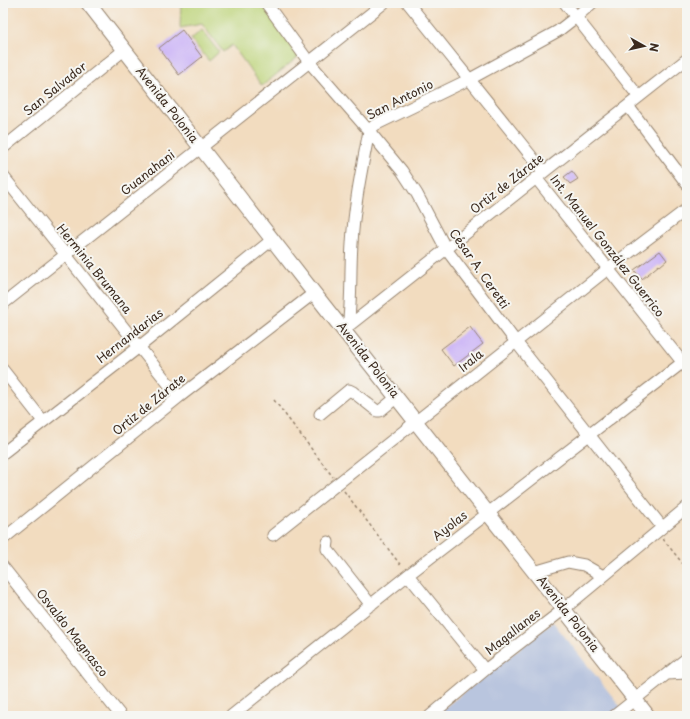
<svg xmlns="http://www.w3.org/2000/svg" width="690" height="719" viewBox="0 0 690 719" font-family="'Playpen Sans',sans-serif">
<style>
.industrial{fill:#b9c5de}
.green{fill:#bcd377;stroke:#7c7e4a}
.building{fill:#c9b0f7}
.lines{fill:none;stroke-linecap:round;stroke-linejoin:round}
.minor-casing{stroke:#96836e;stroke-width:13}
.major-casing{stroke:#96836e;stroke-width:16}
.path{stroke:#96836e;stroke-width:1.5;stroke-dasharray:3 3;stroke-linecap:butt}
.minor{stroke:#fff;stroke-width:11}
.major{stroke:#fff;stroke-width:14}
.labels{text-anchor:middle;stroke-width:4;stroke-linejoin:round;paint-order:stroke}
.street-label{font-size:12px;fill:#3b2a1e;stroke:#f6f6f2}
</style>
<rect width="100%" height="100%" fill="#f6f6f2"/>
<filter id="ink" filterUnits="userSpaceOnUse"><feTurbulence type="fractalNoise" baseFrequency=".025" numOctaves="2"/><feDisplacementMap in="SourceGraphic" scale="8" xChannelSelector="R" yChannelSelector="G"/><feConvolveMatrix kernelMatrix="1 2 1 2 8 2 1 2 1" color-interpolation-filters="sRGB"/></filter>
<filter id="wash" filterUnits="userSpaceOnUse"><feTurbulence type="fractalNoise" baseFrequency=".012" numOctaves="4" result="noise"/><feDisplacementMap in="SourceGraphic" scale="16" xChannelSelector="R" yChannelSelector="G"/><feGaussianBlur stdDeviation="0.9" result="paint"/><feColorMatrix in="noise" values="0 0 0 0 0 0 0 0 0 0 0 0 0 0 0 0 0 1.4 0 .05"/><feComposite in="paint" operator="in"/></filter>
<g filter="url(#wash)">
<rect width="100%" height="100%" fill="#f2dcbf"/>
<!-- industrial -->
<path class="industrial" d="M553 622 628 716H434Z"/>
<!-- green -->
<path class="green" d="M181 3H261L299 55 298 57 262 86 232 45 223 52 202 24 180 28Z
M202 30 219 52 209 61 191 39Z"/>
<g id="blocks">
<!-- building -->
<path class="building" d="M182 30 202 57 179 75 159 48Z
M572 171 578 179 570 184 564 177Z
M660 251 667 260 660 266 659 265 642 279 634 270Z
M470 327 483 344 454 366 441 349Z"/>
</g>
</g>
<g filter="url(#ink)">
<use href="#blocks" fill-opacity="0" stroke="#96836e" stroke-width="1"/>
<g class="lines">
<defs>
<path id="minor" d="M266 3 309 62 369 131 402 171 417 194 446 249 516 342 662 527
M408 3 544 172
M565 3 639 97
M628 106 687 184
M3 148 124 50
M3 176 179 397
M536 178 687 368
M3 304 384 3
M348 327C352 299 350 272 352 244 354 205 362 168 369 131L375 125 470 79 558 31 576 17 592 3
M346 328 687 59
M3 370 43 421
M320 414 349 390 353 392 377 411H380L397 397
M3 453 139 347 273 239
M273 535 609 268 687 209
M3 539 179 397 314 293
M328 542 327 549 371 605
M3 567 121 716
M534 572 568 562 584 565 603 576
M408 575 485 670
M667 674 687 673
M231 716 408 575 687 359
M430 716 485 670 564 609 687 507
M614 716 687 658"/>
<path id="major" d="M88 3 314 293 648 716"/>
</defs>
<!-- minor casing -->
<use href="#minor" class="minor-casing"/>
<!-- major casing -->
<use href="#major" class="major-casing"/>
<!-- path -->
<path class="path" d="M274 400 333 477
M344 491 402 567
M663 539 687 569"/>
<!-- minor -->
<use href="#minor" class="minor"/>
<!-- major -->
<use href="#major" class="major"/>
</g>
</g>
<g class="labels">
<!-- street labels -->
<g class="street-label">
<text transform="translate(55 89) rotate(-39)" y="4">San Salvador</text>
<text transform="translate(400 100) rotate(-27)" y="4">San Antonio</text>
<text transform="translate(167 105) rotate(52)" y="4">Avenida Polonia</text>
<text transform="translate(148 173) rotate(-38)" y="4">Guanahani</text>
<text transform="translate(507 184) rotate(-38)" y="4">Ortiz de Zárate</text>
<text transform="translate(607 246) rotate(52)" y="4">Int. Manuel González Guerrico</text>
<text transform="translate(94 269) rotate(51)" y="4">Herminia Brumana</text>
<text transform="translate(479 269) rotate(55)" y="4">César A. Ceretti</text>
<text transform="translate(130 336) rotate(-38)" y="4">Hernandarias</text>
<text transform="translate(368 360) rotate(52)" y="4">Avenida Polonia</text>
<text transform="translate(471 361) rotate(-39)" y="4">Irala</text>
<text transform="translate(149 405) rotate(-39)" y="4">Ortiz de Zárate</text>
<text transform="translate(450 526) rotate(-38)" y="4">Ayolas</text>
<text transform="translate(568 614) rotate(52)" y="4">Avenida Polonia</text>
<text transform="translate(513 632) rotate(-38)" y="4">Magallanes</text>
<text transform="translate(72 633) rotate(52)" y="4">Osvaldo Magnasco</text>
</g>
</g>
<!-- margin -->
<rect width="690" height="719" fill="none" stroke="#f6f6f2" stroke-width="16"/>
<!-- north arrow -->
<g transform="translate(644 46) rotate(98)" stroke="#f6f6f2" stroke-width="3" paint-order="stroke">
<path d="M0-3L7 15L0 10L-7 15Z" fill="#3b2a1e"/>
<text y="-6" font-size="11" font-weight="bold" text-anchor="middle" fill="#3b2a1e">N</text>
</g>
</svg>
